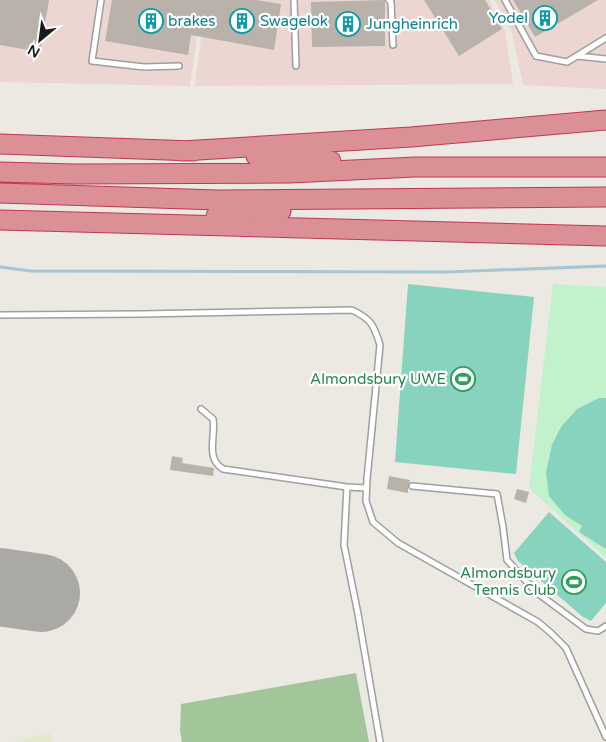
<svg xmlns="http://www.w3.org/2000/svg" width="606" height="742" viewBox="0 0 606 742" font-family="'Varela Round',sans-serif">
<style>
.commercial{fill:#ebd6d2}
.farmland{fill:#e3e9ce}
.forest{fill:#a2c69a}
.park{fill:#c1f2cb}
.pitch{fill:#87d3be}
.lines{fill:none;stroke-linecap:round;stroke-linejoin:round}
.stream{stroke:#a6c5d5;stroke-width:3}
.runway{stroke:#aaa9a5;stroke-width:78}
.building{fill:#b8b2ab}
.lane-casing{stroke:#9f9f9f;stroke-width:8}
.highway-casing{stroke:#c13656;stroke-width:21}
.lane{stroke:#fff;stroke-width:5}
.highway{stroke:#db9096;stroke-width:19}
.labels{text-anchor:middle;stroke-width:4.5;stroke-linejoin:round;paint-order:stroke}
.culture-label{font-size:15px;fill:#0d838f;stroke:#fff;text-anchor:start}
.leisure-label{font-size:15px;fill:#27864d;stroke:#fff;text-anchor:end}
</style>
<rect width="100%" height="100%" fill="#ebe9e1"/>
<!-- commercial -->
<path class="commercial" d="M0 0H202L190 86 0 82Z
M206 0H489L505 30 513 84 195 86Z
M495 0H606V89L523 85 512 33Z"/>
<!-- farmland -->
<path class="farmland" d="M50 731 52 742H15Z"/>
<!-- forest -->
<path class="forest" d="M356 673 369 742H182L180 731 181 704Z"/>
<!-- park -->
<path class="park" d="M553 284 606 287V558L529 488Z"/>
<!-- pitch -->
<path class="pitch" d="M408 284 534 297 516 474 395 462Z
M599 398H606V549L579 532 582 526 565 515 549 496 546 472 552 445 561 427 577 409Z
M549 512 606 562V603L591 621 583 617 518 561 514 553Z"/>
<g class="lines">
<!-- stream -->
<path class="stream" d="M0 267 31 271 447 272 606 266"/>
<!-- runway -->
<path class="runway" d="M0 587 41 593"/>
</g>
<!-- building -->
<path class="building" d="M0 0H49L40 52 0 45Z
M112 0H256L281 4 274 50 191 35 188 55 105 41Z
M385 0V46L312 47 311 2Z
M424 0H485L502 29 459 56Z
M513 0H598L535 37Z
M172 456 183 458 182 463 214 468 213 476 170 470Z
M389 476 410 480 408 485V493L387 489Z
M517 489 529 492 526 503 514 499Z"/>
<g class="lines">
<defs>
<path id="lane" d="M101 0 92 61 144 67 179 66
M294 0 296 66
M389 0 391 2 393 45
M505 0 536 56 567 62 606 38
M577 56 606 59
M0 315 141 314 352 310C371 319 374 325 380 345L367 479 366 501 373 522 398 543 538 622 551 633 566 648 606 737
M201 409 213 419C216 436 205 458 223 469L347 487 366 488
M412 486 497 494 503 527 507 560 536 592 586 629 598 631 606 626
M347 487 344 545 358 614 380 742"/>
<path id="highway" d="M0 144 194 151
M182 151 411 137 606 120
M256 156 331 161
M0 172 74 174 290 173 415 167H606
M0 193 218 200 606 197
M216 216 281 211
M0 220 606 236"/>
</defs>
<!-- lane casing -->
<use href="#lane" class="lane-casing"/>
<!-- highway casing -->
<use href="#highway" class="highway-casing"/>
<!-- lane -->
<use href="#lane" class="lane"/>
<!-- highway -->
<use href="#highway" class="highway"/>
</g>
<!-- icons -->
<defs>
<symbol id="building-ring" viewBox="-11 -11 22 22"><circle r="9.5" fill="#fff" stroke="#0f9aa8" stroke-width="1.5"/><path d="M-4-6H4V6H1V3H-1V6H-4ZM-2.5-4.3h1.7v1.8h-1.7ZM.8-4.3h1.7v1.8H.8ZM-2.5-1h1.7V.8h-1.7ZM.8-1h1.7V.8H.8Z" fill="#0f9aa8"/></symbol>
<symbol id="stadium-ring" viewBox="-11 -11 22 22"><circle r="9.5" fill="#fff" stroke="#2e9e5b" stroke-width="1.5"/><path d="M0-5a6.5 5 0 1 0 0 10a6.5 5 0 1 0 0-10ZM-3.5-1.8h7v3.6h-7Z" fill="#2e9e5b"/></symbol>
</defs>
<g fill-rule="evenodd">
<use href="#building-ring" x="531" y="4" width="28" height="28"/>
<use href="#building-ring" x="137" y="7" width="28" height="28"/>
<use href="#building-ring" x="228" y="7" width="28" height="28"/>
<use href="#building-ring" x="334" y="10" width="28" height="28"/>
<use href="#stadium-ring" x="449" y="365" width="28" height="28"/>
<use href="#stadium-ring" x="560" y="568" width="28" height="28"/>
</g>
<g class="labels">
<!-- culture labels -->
<g class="culture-label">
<text x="528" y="23" text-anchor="end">Yodel</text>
<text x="168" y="26">brakes</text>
<text x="260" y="26">Swagelok</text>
<text x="366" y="29">Jungheinrich</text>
</g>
<!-- leisure labels -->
<g class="leisure-label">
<text x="446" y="384">Almondsbury UWE</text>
<text x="556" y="578">Almondsbury<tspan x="556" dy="17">Tennis Club</tspan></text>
</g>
</g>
<!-- north arrow -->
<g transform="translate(40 40) rotate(209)" stroke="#ffffff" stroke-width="4" paint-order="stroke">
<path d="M0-4L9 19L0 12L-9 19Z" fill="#1b1b1b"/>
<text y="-8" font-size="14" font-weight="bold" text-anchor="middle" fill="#1b1b1b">N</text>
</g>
</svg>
